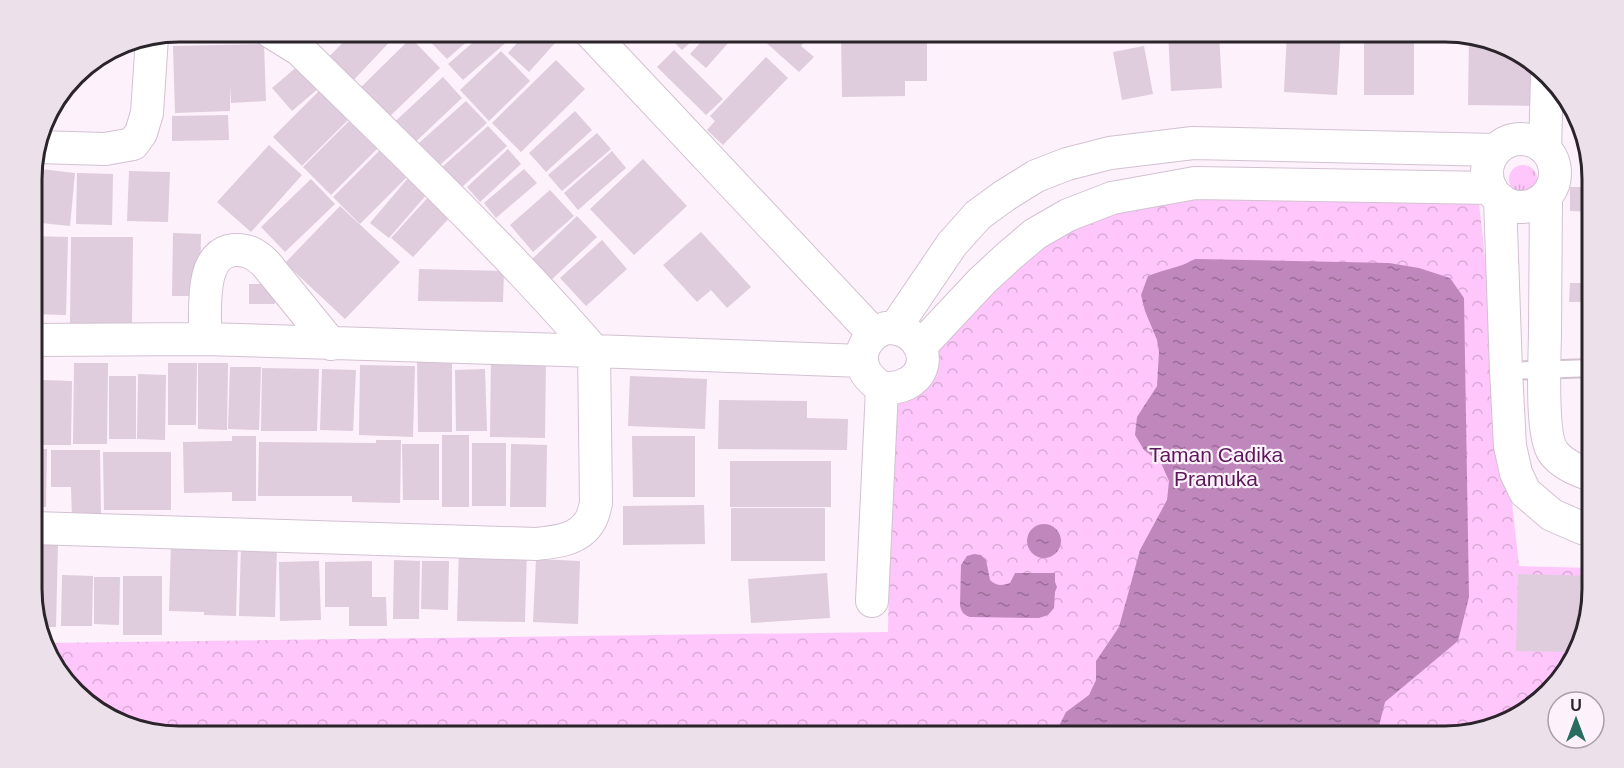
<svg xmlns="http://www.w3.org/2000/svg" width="1624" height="768" viewBox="0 0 1624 768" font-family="Helvetica,sans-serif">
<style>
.grass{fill:url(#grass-tufts)}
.park{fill:url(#park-crowns)}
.water{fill:url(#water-ripples)}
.building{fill:#dfccdd}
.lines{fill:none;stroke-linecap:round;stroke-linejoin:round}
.lane-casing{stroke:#d3c1d1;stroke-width:20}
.street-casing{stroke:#d3c1d1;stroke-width:34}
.lane{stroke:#fff;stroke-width:16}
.street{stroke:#fff;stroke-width:32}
.labels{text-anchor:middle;stroke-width:4.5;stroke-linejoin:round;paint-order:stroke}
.park-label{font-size:21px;fill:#5b1859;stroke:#fdf1fc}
.rim{fill:none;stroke:#2b242b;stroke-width:3}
</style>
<defs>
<pattern id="grass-tufts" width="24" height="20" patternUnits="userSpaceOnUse" patternTransform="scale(1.5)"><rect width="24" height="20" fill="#fec6fa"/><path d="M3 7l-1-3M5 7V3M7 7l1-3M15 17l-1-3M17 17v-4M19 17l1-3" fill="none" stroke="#daaad6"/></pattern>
<pattern id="park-crowns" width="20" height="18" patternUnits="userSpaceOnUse" patternTransform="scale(1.5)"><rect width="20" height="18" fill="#fec6fa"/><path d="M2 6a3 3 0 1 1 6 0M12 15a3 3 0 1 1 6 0" fill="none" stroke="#daaad6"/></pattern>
<pattern id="water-ripples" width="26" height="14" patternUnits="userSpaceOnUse" patternTransform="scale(1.5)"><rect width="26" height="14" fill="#bf87bc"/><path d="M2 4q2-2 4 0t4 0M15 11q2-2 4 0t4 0" fill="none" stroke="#9b6e99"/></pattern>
</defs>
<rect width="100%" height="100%" fill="#fdf1fc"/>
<!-- grass -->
<path class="grass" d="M1509 179a14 14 0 1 1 28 0a14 14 0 1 1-28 0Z"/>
<!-- park -->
<path class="park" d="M1223 196 1479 203 1519 566 1592 568V590L1581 646 1527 711 1454 736H179L122 725 62 679 47 643 888 632 893 399 932 347 1003 272 1084 219 1147 203Z"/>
<!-- water -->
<path class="water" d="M1195 259 1389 263 1419 268 1450 278 1464 298 1469 597 1458 641 1385 702 1377 734 1378 736H1054L1066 712 1089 695 1096 680V661L1119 627 1140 550 1167 500 1169 481 1161 463 1144 450 1135 435 1137 417 1157 386 1159 352 1157 340 1145 311 1141 295 1148 276C1164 269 1180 268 1195 259Z
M1027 541a17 17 0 1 1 34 0a17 17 0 1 1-34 0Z
M974 554 981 555 986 560 990 580C996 586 1002 586 1010 583L1015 573H1055V582L1057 587 1055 592 1054 608 1048 615 1039 618 970 617C964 615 961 612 960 605L961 565 967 556Z"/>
<!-- building -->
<path class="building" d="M299 32H331L312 47Z
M353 32H399L348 86 323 63Z
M421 32H478L447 59Z
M485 32H506L511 38 463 80 448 64Z
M527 32H541L555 43 529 72 508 53Z
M669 32H702L682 50 666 34Z
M710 32 737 33 706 68 690 54Z
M768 32H810L812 33 801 46 814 57 799 72 761 38Z
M841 32H927V81H905V96L842 97Z
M1168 32H1219L1222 88 1171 91Z
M1287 32H1341L1337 95 1284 92Z
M1364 32H1414V95H1364Z
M1469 36 1502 43 1540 72 1539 106 1468 105Z
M411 38 440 68 384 122 355 93Z
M264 44 266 101 231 103 230 85V111L175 113 173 46Z
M1144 46 1153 94 1122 100 1113 52Z
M674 50 723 99 706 115 657 67Z
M501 51 530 81 489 121 460 90Z
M766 57 788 78 723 145 707 130 715 121 710 116Z
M556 60 585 89 521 152 492 123Z
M299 65 319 88 292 111 272 88Z
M443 77 462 98 408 149 388 128Z
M321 89 350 118 302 166 273 137Z
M466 101 487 123 431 173 410 151Z
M575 111 592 130 546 172 529 153Z
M1571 112 1573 115 1579 131H1571Z
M228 115 229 140 172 141V116Z
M351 119 379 147 331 195 303 167Z
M488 126 507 146 451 197 432 176Z
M597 133 611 149 562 191 548 175Z
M269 145 302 175 251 232 217 202Z
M381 149 408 176 360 224 333 197Z
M508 149 521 164 480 202 467 187Z
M612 151 626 168 578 210 564 193Z
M643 159 687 206 634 255 590 209Z
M1588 163H1591V212L1570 211V187H1587Z
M32 168 75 173 70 226 32 222Z
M524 169 537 183 496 218 484 203Z
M129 171 170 172 168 222 127 221Z
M77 173 113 174 112 225 76 224Z
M409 177 428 193 389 238 370 223Z
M311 179 335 204 285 252 261 227Z
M550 190 574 216 533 252 510 225Z
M430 195 452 215 413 257 391 238Z
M340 206 400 262 345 319 285 263Z
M577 216 597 237 549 282 529 262Z
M1589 223H1591L1592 257H1588Z
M701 232 751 287 727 308 711 290 697 302 663 265Z
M173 233 201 234 200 296H172Z
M32 236 68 237 66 315 32 314Z
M71 237H133L132 324H70Z
M602 240 627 269 586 306 560 278Z
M1588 260H1592V302H1569L1570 283H1588Z
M419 269 504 271 503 302 418 301Z
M249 284H275V304H249Z
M1589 315H1592V352H1590Z
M491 355 546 356 545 438 490 437Z
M417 356H452V432H418Z
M74 363H108L107 444H73Z
M168 363H197L196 425H168Z
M198 363H228L227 430 198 429Z
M360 365 415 366 413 437 359 435Z
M230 367H261L259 430 228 429Z
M262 368 319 369 317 431H261Z
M322 369 356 370 353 431 320 430Z
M485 369 487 431H456L455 370Z
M138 374 166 375 165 440 137 439Z
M109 376H136V439H109Z
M630 376 707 379 705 429 628 426Z
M32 380 40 381 39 444H32Z
M42 380 72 381 71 445H41Z
M1583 389 1592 390V463H1581Z
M719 400 807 401V418L848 419 847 450 718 449Z
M442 435H469V507H442Z
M232 436H256V501H232V492L184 493 183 442 232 441Z
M632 436H695V497H633Z
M376 440H401L400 503 352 502V496H258L259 442 376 443Z
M472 443H506V506H472Z
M402 444H439V500H403Z
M511 444 547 445 546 507H510Z
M32 449H47L46 507H33Z
M51 450H100L101 517 72 518 71 487H51Z
M103 452H171V510H104Z
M730 461H831V507H730Z
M704 505 705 544 623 545V506Z
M731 508H825V561H731Z
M42 543 58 544 56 627H40L33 609V573H41Z
M171 543 238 546 236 616 204 615V612L169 611Z
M241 545 277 546 275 617 239 616Z
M459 547 527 548 525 622 457 621Z
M536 559 580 561 578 624 533 622Z
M394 560 420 561 419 619H393Z
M319 561 321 620 280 621 279 562Z
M372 561V597H386L387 626H349V607H325V562Z
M422 561H449L448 610 421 609Z
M827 573 830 618 751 623 748 579Z
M1518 574 1592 576V590L1581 646 1576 652 1516 651Z
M62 575 93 576 92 626H61Z
M123 576H162V635H123Z
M94 577H120L119 625 94 624Z"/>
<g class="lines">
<defs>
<path id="lane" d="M1506 371 1592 368"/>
<path id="street" d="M590 32 874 334
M1487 173a34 34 0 1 1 68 0a34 34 0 1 1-68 0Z
M38 147 105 149 133 144 141 133 147 113 152 37
M1545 149 1547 78
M1546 196C1546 240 1545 285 1545 329 1545 355 1540 433 1553 452 1562 464 1578 471 1592 475
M1500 199 1506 371 1510 446 1516 473 1525 492 1552 515 1582 528 1592 530
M886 328C922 326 937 369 906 384 898 388 890 388 882 389 876 383 869 379 865 371 856 352 868 334 886 328Z
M895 328 952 244 978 215 1004 196 1036 176 1067 164 1110 153 1193 143 1496 150
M205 339C206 314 198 253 234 250 248 249 257 255 266 264L331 344
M32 340 205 339 594 351 862 361
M920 347 982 281 1009 256 1035 234 1068 215 1112 198 1195 183 1491 188
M33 528 536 544C556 542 579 540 590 521 593 516 595 508 596 503L594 351C502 245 400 148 300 50L271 32
M872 601 882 389"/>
</defs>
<!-- lane casing -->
<use href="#lane" class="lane-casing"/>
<!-- street casing -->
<use href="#street" class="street-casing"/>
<!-- lane -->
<use href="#lane" class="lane"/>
<!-- street -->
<use href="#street" class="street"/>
</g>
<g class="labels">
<!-- park labels -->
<g class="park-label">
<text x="1216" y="462">Taman Cadika<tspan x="1216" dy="24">Pramuka</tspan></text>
</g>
</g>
<!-- crop -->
<path d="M0 0H1624V768H0ZM179 42H1445A137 137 0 0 1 1582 179V589A137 137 0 0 1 1445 726H179A137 137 0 0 1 42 589V179A137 137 0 0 1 179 42Z" fill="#ece1eb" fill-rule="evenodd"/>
<path class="rim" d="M179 42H1445A137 137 0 0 1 1582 179V589A137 137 0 0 1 1445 726H179A137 137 0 0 1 42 589V179A137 137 0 0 1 179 42Z"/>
<!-- north arrow -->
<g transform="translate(1576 720)"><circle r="28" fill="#fdf1fc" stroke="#a99fa8" stroke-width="1.5"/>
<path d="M0-4.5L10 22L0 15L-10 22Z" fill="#276c5f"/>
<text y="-9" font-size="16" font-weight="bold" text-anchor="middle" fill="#2b242b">U</text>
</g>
</svg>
